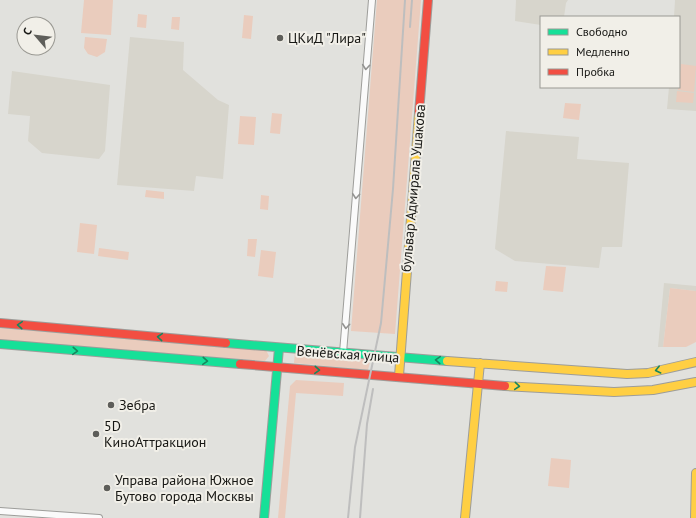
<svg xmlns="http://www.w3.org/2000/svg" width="696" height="518" viewBox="0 0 696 518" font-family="'PT Sans',sans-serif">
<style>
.built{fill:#d7d5cc}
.green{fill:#eaccbd}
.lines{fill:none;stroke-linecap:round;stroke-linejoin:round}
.street-casing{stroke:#9d9d9a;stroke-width:8}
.fast-casing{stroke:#9d9d9a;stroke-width:10}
.slow-casing{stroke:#9d9d9a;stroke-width:10}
.jam-casing{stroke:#9d9d9a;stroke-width:10}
.street{stroke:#fafafa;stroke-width:6}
.fast{stroke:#16e098;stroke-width:8}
.slow{stroke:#ffcf43;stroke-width:8}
.jam{stroke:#f24e42;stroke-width:8}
.rail{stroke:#bebebe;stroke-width:2}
.oneway{stroke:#949492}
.oneway2{stroke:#16865d}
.poi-dot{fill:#5e5e5a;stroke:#f1efe8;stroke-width:1.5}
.labels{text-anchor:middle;stroke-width:4;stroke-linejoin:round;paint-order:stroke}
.poi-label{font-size:14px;fill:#171714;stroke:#f1efe8;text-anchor:start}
.street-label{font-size:14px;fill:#171714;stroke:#f1efe8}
</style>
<rect width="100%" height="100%" fill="#e1e1dd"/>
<!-- built -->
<path class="built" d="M516 0H568L566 3 564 17H541V25L515 21Z
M675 0H696V111L667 109 669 87H679V17H674Z
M130 37 184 42 183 70 218 100 229 105 223 179 196 176 194 191 117 185Z
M12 71 110 85 105 151 99 159 42 153 28 141 30 116 8 114Z
M506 131 579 137 577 159 629 163 622 247H602L599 268 515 261 495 249Z
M664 283 696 286V291L670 288 663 347H658Z"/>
<!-- green -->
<path class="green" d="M84 0H113L111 35 81 33Z
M377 0H421L395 334 351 331Z
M138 14 147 15 146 28 137 27Z
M244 15 253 16 251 39 242 38Z
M172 17H180L179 30 171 29Z
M85 37 107 39 105 52 97 57 88 54 84 48Z
M681 64 696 66 694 92 678 90Z
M677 91 694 93 693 103 676 102Z
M565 103 581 104 579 120 563 118Z
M272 113 282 114 280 134 270 133Z
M240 116 256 117 254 145 238 144Z
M146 190 164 192V199L145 197Z
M261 195 269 196 268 210 260 209Z
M80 223 97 225 94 254 77 252Z
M248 239H257L255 257 247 256Z
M99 248 129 252 128 260 98 256Z
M261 250 276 252 273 278 258 276Z
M546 266 566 267 563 292 543 290Z
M496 281 508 282 507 292 495 291Z
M670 288 696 291V342L686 347H663Z
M0 328 266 350 269 356 265 361 0 340Z
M295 352 371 358 368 370 294 363Z
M296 380 344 383 343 396 296 393 285 518H278L290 386Z
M551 458 571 460 569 488 548 486Z"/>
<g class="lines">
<defs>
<path id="street" d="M343 353 372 0
M0 511 99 518"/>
<path id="fast" d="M226 343 447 361
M0 344 240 364
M264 518 279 348"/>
<path id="slow" d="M447 361 627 374 648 373 696 362
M399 376 419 113
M505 386 614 392 653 390 696 382
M465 518 480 363
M695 518 696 473"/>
<path id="jam" d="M419 113 428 0
M0 323 226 343
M240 364 505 386"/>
</defs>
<!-- street casing -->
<use href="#street" class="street-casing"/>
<!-- fast casing -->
<use href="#fast" class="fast-casing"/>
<!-- slow casing -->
<use href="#slow" class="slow-casing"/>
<!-- jam casing -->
<use href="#jam" class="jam-casing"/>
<!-- street -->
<use href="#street" class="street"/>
<!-- fast -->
<use href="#fast" class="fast"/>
<!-- slow -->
<use href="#slow" class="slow"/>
<!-- jam -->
<use href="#jam" class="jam"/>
<!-- rail -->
<path class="rail" d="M410 27 412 0
M348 518 355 447 381 323 393 189 405 0
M360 518 367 424 373 389"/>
</g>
<!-- one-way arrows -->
<defs><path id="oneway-chevron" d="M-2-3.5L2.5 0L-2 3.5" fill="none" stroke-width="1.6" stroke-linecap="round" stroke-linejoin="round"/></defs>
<g class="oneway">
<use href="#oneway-chevron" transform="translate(366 67) rotate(95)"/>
<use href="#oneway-chevron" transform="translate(356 196) rotate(95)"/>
<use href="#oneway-chevron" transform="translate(346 326) rotate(95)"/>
</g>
<g class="oneway2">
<use href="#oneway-chevron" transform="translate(20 325) rotate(-176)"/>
<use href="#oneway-chevron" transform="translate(160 337) rotate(-175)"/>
<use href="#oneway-chevron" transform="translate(75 351) rotate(4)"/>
<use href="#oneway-chevron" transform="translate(438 360) rotate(-176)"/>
<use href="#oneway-chevron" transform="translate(205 361) rotate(4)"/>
<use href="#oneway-chevron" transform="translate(317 370) rotate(4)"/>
<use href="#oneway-chevron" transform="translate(658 370) rotate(167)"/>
<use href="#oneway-chevron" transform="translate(517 386) rotate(5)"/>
</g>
<!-- markers -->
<g class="poi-dot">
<circle cx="280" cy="38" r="4"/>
<circle cx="111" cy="405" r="4"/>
<circle cx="96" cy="434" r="4"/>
<circle cx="107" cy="488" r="4"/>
</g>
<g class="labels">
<!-- poi labels -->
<g class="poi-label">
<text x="288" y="43">ЦКиД "Лира"</text>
<text x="119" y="410">Зебра</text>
<text x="104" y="431">5D<tspan x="104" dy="16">КиноАттракцион</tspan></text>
<text x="115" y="485">Управа района Южное<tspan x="115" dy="16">Бутово города Москвы</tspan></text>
</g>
<!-- street labels -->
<g class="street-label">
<text transform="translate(413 188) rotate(-85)" y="5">бульвар Адмирала Ушакова</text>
<text transform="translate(348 354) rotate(4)" y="5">Венёвская улица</text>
</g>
</g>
<!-- legend -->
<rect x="540" y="16" width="140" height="72" fill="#f1efe8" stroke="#9a9993"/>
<rect x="548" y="29" width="20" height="6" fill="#16e098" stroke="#9a9993"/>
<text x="576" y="36" font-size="12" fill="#171714">Свободно</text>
<rect x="548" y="49" width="20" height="6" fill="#ffcf43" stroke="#9a9993"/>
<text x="576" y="56" font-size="12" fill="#171714">Медленно</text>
<rect x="548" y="69" width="20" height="6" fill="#f24e42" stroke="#9a9993"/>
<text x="576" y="76" font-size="12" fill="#171714">Пробка</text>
<!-- north arrow -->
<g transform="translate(36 36) rotate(298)"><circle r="19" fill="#f1efe8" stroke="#9a9993"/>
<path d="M0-3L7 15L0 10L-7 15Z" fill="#5e5e5a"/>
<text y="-6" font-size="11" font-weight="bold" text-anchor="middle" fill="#171714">С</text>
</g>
</svg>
